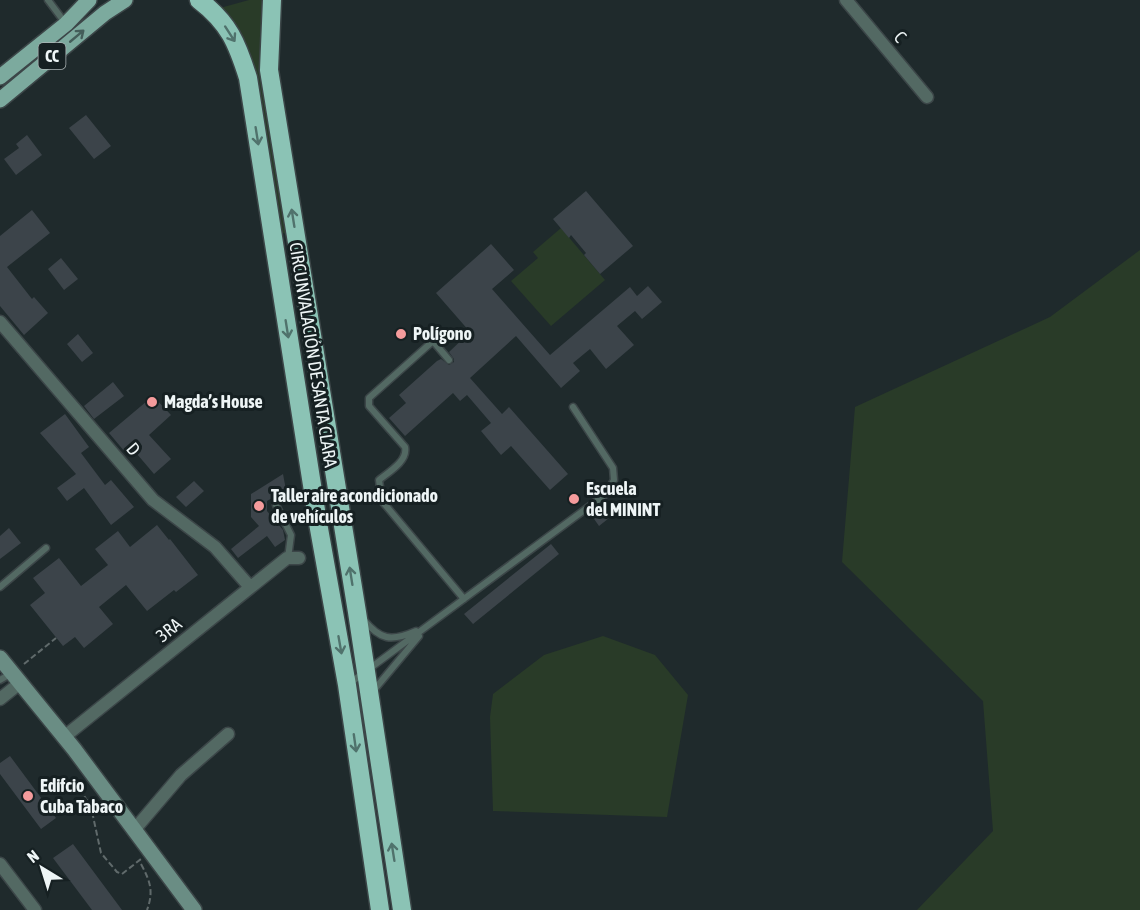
<svg xmlns="http://www.w3.org/2000/svg" width="1140" height="910" viewBox="0 0 1140 910" font-family="'Asap Condensed',sans-serif">
<style>
.green{fill:#293b28}
.building{fill:#3c444a}
.lines{fill:none;stroke-linecap:round;stroke-linejoin:round}
.lane-casing{stroke:#3c4648;stroke-width:9}
.street-casing{stroke:#3c4648;stroke-width:15}
.secondary-casing{stroke:#3c4648;stroke-width:18}
.primary-casing{stroke:#3c4648;stroke-width:18}
.highway-casing{stroke:#3c4648;stroke-width:21}
.path{stroke:#606a6b;stroke-width:2;stroke-dasharray:6 3;stroke-linecap:butt}
.lane{stroke:#536963;stroke-width:6}
.street{stroke:#536963;stroke-width:12}
.secondary{stroke:#6a8d84;stroke-width:15}
.primary{stroke:#7caa9e;stroke-width:15}
.highway{stroke:#8bc3b5;stroke-width:18}
.oneway{stroke:#50726c}
.oneway2{stroke:#445e5a}
.poi-dot{fill:#f59b9c;stroke:#162022;stroke-width:2}
.labels{text-anchor:middle;stroke-width:6;stroke-linejoin:round;paint-order:stroke}
.shield{fill:#162022;stroke:#adb5b6;stroke-width:1.5}
.shield-label{font-size:16px;font-weight:bold;fill:#eef5f6}
.street-label{font-size:18px;fill:#eef5f6;stroke:#162022}
.poi-label{font-size:18px;font-weight:bold;fill:#eef5f6;stroke:#162022;text-anchor:start}
</style>
<rect width="100%" height="100%" fill="#1f2a2c"/>
<!-- green -->
<path class="green" d="M249 0H264L262 33 263 88 286 234 280 232 220 8Z
M561 228 605 280 551 326 511 281 538 258 533 252Z
M1140 250V910H917L993 831 983 701 842 562 855 407 1050 317Z
M603 636 655 655 688 695 667 817 493 811 490 717 493 694 544 655Z"/>
<!-- building -->
<path class="building" d="M86 115 111 146 94 159 69 128Z
M27 135 42 155 16 175 4 159 19 148 16 144Z
M586 191 633 246 600 274 584 255 586 253 571 235 569 238 553 219Z
M32 210 50 233 7 267 32 299 34 297 48 313 24 335 0 306V236Z
M491 244 514 270 492 289 550 355 630 287 637 296 648 286 662 302 642 319 635 311 617 326 634 345 606 369 590 349 573 363 580 371 561 388 516 336 470 378 502 414 509 407 568 474 550 490 511 446 501 455 481 431 491 423 467 395 460 401 453 393 405 436 389 418 406 403 399 395 437 361 441 359 449 365 454 362V359L449 352 470 332 436 293Z
M61 258 78 279 64 290 48 269Z
M78 334 93 353 82 362 67 344Z
M113 382 124 396 94 419 84 406Z
M153 396 171 415 149 435 171 459 154 474 131 447 125 452 109 433Z
M65 414 89 447 81 453 105 485 111 480 134 507 111 525 84 488 67 501 57 488 76 474 40 433Z
M283 474 286 490 267 501V511L283 530 285 540 275 547 267 536 238 558 231 549 259 526 251 517V494Z
M194 481 204 491 186 507 176 497Z
M611 502 618 511 599 526 592 516Z
M157 525 169 540 170 539 198 575 176 592 174 590 147 611 126 585 99 607 113 624 84 648 75 637 63 646 30 605 45 593 33 578 59 558 81 586 108 565 95 549 118 531 130 547Z
M9 528 21 543 0 559V536Z
M551 544 559 554 473 624 464 614Z
M10 756 56 818 41 829 0 774V763Z
M73 844 122 910H92L53 858Z"/>
<g class="lines">
<defs>
<path id="lane" d="M48 0 66 24
M449 360 433 341 369 398V406L405 447C408 461 389 472 379 480L382 501 464 599
M276 505 291 535 288 558
M0 587 46 548
M363 619C380 640 391 642 416 631
M0 680 12 673
M350 683 606 494 614 480 613 468 573 407
M374 690 419 636"/>
<path id="street" d="M846 0 927 97
M0 322 153 500 215 547 250 587
M0 699 20 683
M64 737 287 558H299
M135 829 181 775 228 734
M0 864 35 910"/>
<path id="secondary" d="M0 658 74 749 194 910"/>
<path id="primary" d="M0 77 66 24 89 0
M0 100 105 13 125 0"/>
<path id="highway" d="M199 0C229 23 237 43 248 78L318 523 347 685 380 910
M272 0 269 70 357 612 402 910"/>
</defs>
<!-- lane casing -->
<use href="#lane" class="lane-casing"/>
<!-- street casing -->
<use href="#street" class="street-casing"/>
<!-- secondary casing -->
<use href="#secondary" class="secondary-casing"/>
<!-- primary casing -->
<use href="#primary" class="primary-casing"/>
<!-- highway casing -->
<use href="#highway" class="highway-casing"/>
<!-- path -->
<path class="path" d="M24 664 56 638
M48 788 58 780 80 789 91 807 101 853 117 872 122 874 141 859
M141 864C150 881 154 891 147 910"/>
<!-- lane -->
<use href="#lane" class="lane"/>
<!-- street -->
<use href="#street" class="street"/>
<!-- secondary -->
<use href="#secondary" class="secondary"/>
<!-- primary -->
<use href="#primary" class="primary"/>
<!-- highway -->
<use href="#highway" class="highway"/>
</g>
<!-- one-way arrows -->
<defs><path id="oneway-shaft" d="M-6 0H5M1.5-3L5.5 0L1.5 3" fill="none" stroke-width="1.6" stroke-linecap="round" stroke-linejoin="round" transform="scale(1.5)"/></defs>
<g class="oneway">
<use href="#oneway-shaft" transform="translate(230 34) rotate(57)"/>
<use href="#oneway-shaft" transform="translate(257 136) rotate(81)"/>
<use href="#oneway-shaft" transform="translate(293 218) rotate(-99)"/>
<use href="#oneway-shaft" transform="translate(287 329) rotate(81)"/>
<use href="#oneway-shaft" transform="translate(351 576) rotate(-99)"/>
<use href="#oneway-shaft" transform="translate(340 645) rotate(80)"/>
<use href="#oneway-shaft" transform="translate(355 743) rotate(82)"/>
<use href="#oneway-shaft" transform="translate(393 852) rotate(-99)"/>
</g>
<use class="oneway2" href="#oneway-shaft" transform="translate(77 36) rotate(-40)"/>
<!-- markers -->
<g class="poi-dot">
<circle cx="401" cy="334" r="6"/>
<circle cx="152" cy="402" r="6"/>
<circle cx="574" cy="499" r="6"/>
<circle cx="259" cy="506" r="6"/>
<circle cx="28" cy="796" r="6"/>
</g>
<g class="labels">
<!-- shield labels -->
<rect class="shield" x="38.5" y="43" width="27" height="26" rx="4.5"/>
<g class="shield-label">
<text x="52" y="62">CC</text>
</g>
<!-- street labels -->
<g class="street-label">
<text transform="translate(900 37) rotate(50)" y="6">C</text>
<text transform="translate(313 355) rotate(81)" y="6">CIRCUNVALACIÓN DE SANTA CLARA</text>
<text transform="translate(133 449) rotate(49)" y="6">D</text>
<text transform="translate(169 630) rotate(-39)" y="6">3RA</text>
</g>
<!-- poi labels -->
<g class="poi-label">
<text x="413" y="340">Polígono</text>
<text x="164" y="408">Magda’s House</text>
<text x="586" y="495">Escuela<tspan x="586" dy="21">del MININT</tspan></text>
<text x="271" y="502">Taller aire acondicionado<tspan x="271" dy="21">de vehículos</tspan></text>
<text x="40" y="792">Edifcio<tspan x="40" dy="21">Cuba Tabaco</tspan></text>
</g>
</g>
<!-- north arrow -->
<g transform="translate(42 868) rotate(322)" stroke="#162022" stroke-width="4.5" paint-order="stroke">
<path d="M0-4.5L10 22L0 15L-10 22Z" fill="#eef5f6"/>
<text y="-9" font-size="16" font-weight="bold" text-anchor="middle" fill="#eef5f6">N</text>
</g>
</svg>
